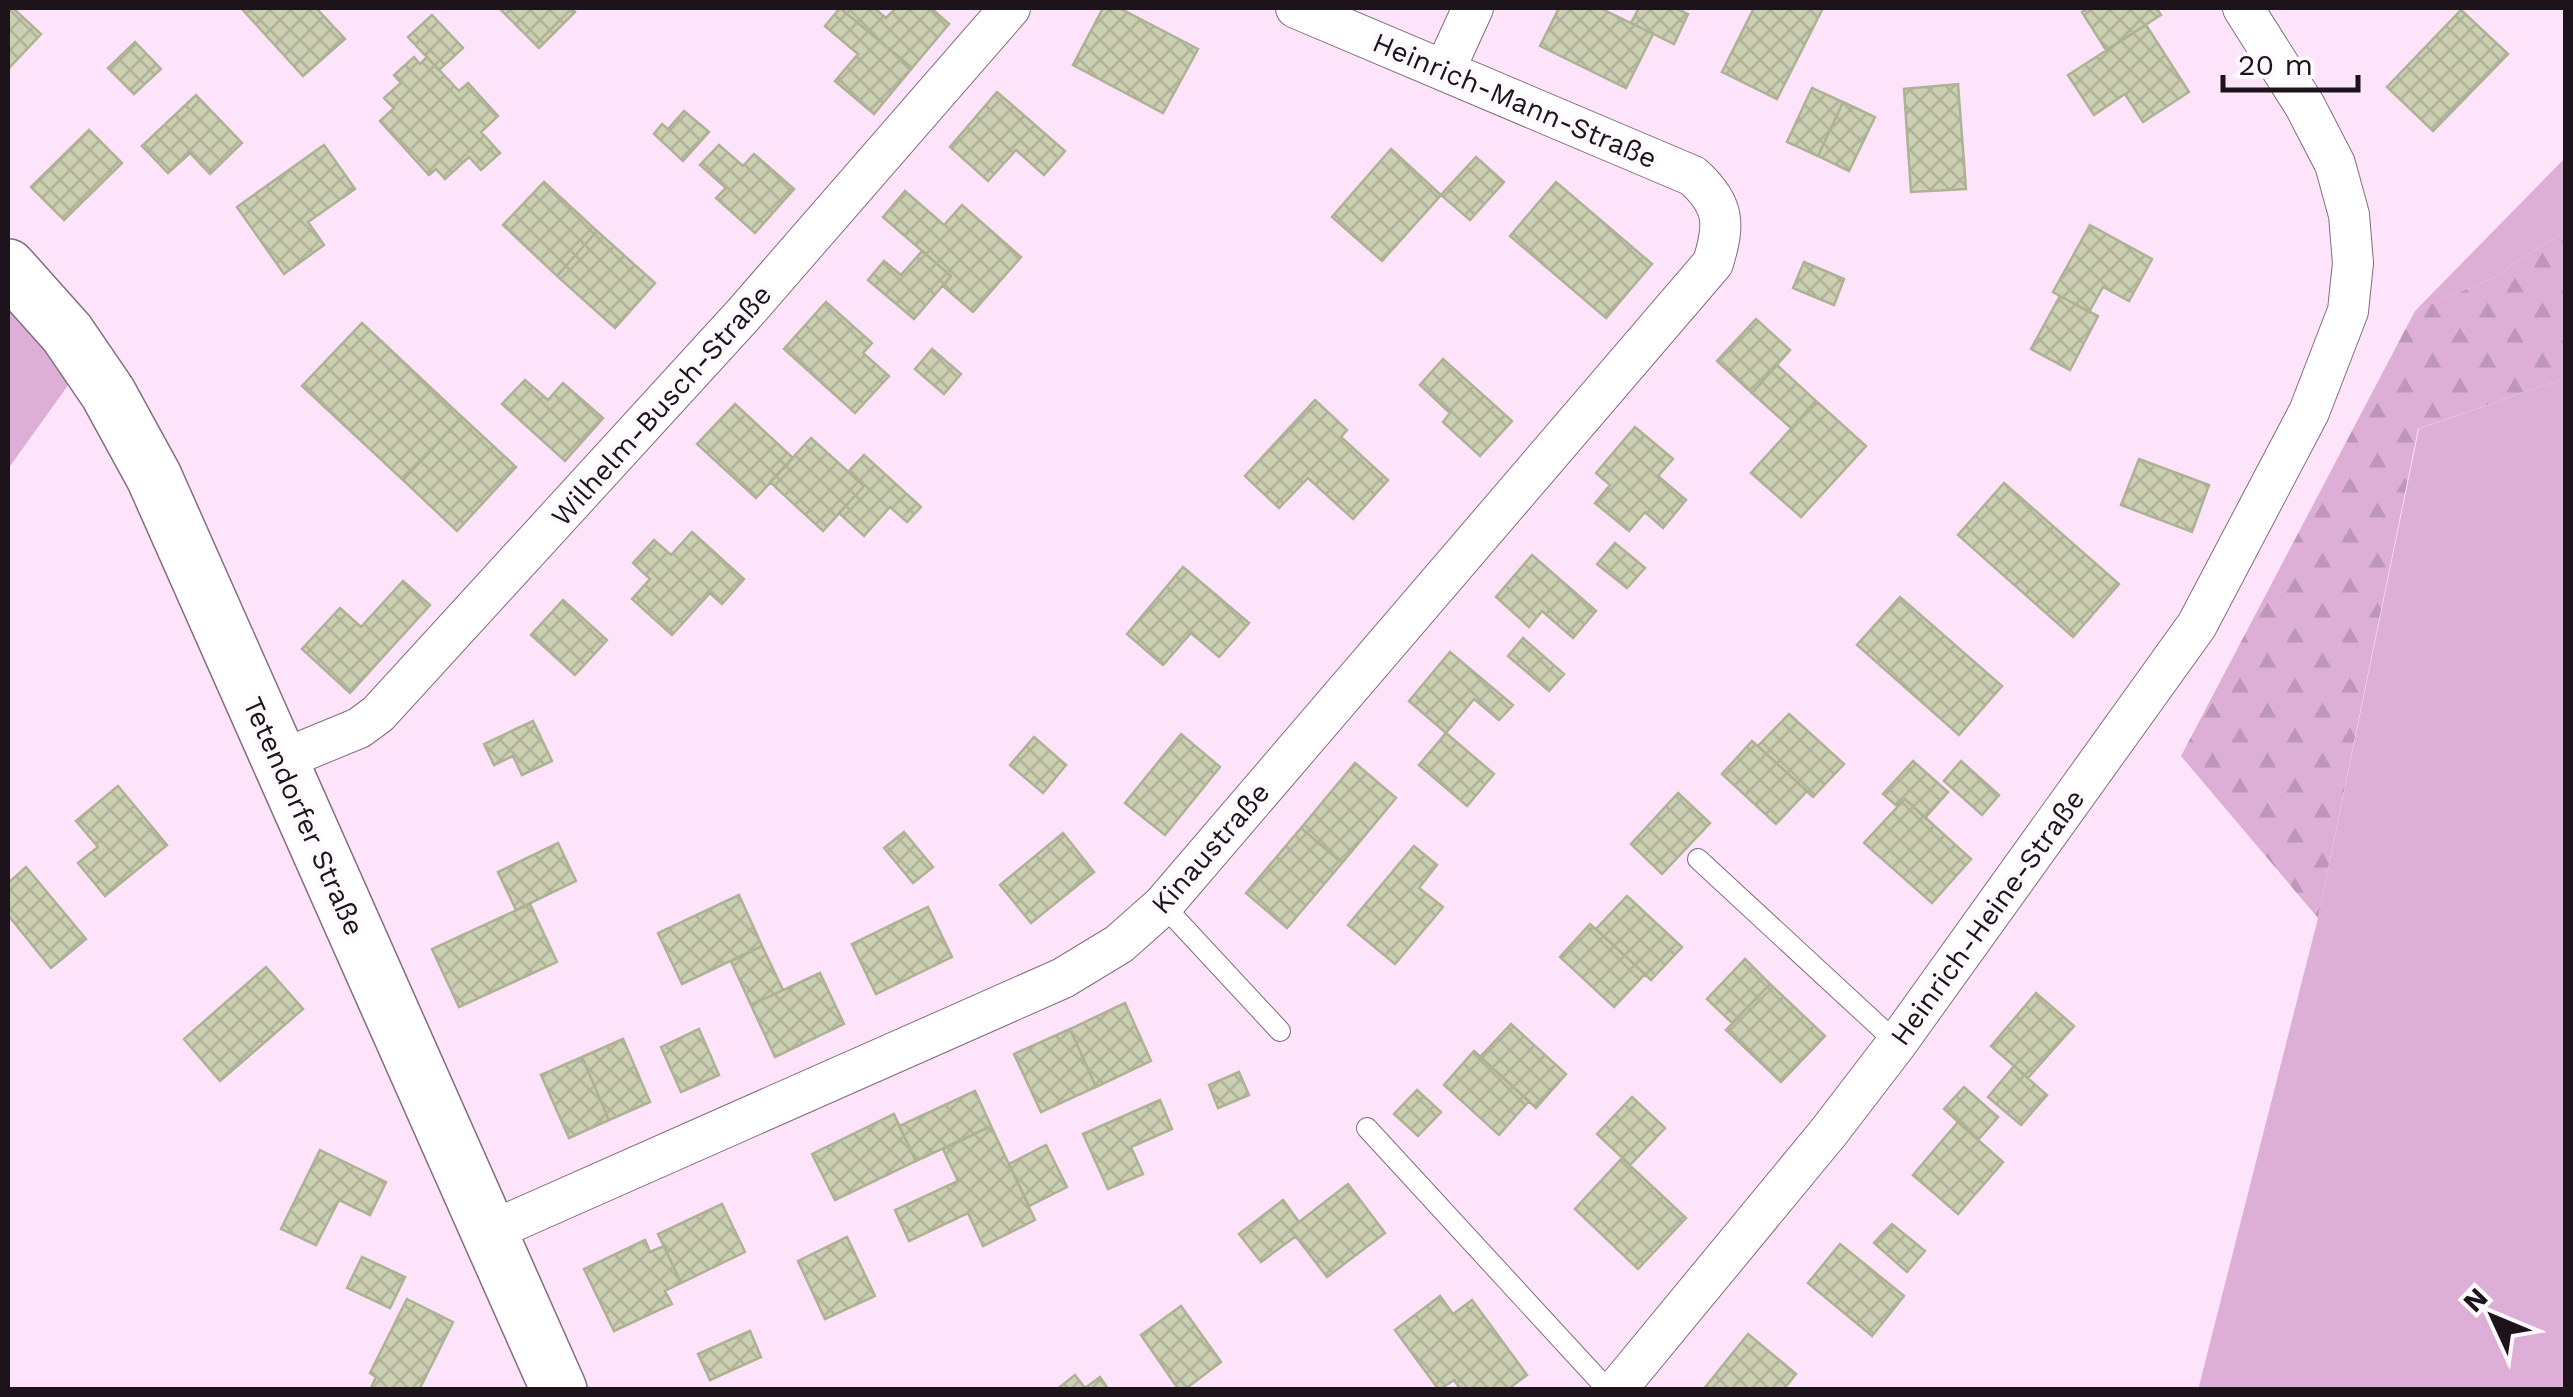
<svg xmlns="http://www.w3.org/2000/svg" width="2573" height="1397" viewBox="0 0 2573 1397" font-family="'Work Sans',sans-serif">
<style>
.green{fill:#ddafd7}
.forest{fill:url(#forest-firs)}
.building{fill:url(#building-cross-hatch);stroke:#aeb295;stroke-width:2.5}
.lines{fill:none;stroke-linecap:round;stroke-linejoin:round}
.lane-casing{stroke:#836d80;stroke-width:22}
.street-casing{stroke:#836d80;stroke-width:42}
.secondary-casing{stroke:#836d80;stroke-width:58}
.lane{stroke:#fff;stroke-width:20}
.street{stroke:#fff;stroke-width:40}
.secondary{stroke:#fff;stroke-width:55}
.labels{text-anchor:middle;stroke-width:8;stroke-linejoin:round;paint-order:stroke}
.street-label{font-size:28px;fill:#1c131b;stroke:#fef9fd}
</style>
<defs>
<pattern id="forest-firs" width="22" height="20" patternUnits="userSpaceOnUse" patternTransform="scale(2.5)"><rect width="22" height="20" fill="#ddafd7"/><path d="M5 1l3.5 6h-7zM16 11l3.5 6h-7z" fill="#bd96b8"/></pattern>
<pattern id="building-cross-hatch" width="8" height="8" patternUnits="userSpaceOnUse" patternTransform="scale(2.5)"><rect width="8" height="8" fill="#ccd0b2"/><path d="M0 0l8 8M0 8l8-8" fill="none" stroke="#afb298"/></pattern>
</defs>
<rect width="100%" height="100%" fill="#fee4fa"/>
<!-- green -->
<path class="green" d="M2565 158V231L2491 279 2415 311Z
M8 306 74 377 8 469Z
M2565 378V1389L2198 1390 2318 918 2419 429Z"/>
<!-- forest -->
<path class="forest" d="M2565 231V378L2418 429 2318 918 2181 756 2415 311 2491 279Z"/>
<!-- building -->
<path class="building" d="M8 8H13L41 34 8 69Z
M241 8H316L345 39 303 76Z
M499 8H571L575 12 539 48Z
M840 8H874L886 18 896 8H931L949 24 912 68Z
M840 8 912 68 874 114 835 81 858 54 825 26Z
M1103 8H1119L1198 49 1163 113 1073 65Z
M1559 8H1600L1653 34 1626 88 1540 46Z
M1639 8H1675L1688 14 1674 44 1631 23Z
M1754 8H1823L1777 99 1722 72Z
M2088 8H2156L2161 15 2106 50 2082 12Z
M2461 10 2508 54 2433 131 2387 87Z
M432 15 463 48 439 70 408 37Z
M2146 25 2189 92 2143 122 2125 94 2094 115 2068 75Z
M135 42 161 69 134 94 108 68Z
M414 57 420 64 427 57 459 91 468 83 498 116 481 132 500 153 481 170 469 157 445 179 436 169 429 175 380 121 394 108 384 98 401 83 394 75Z
M1958 84 1966 189 1911 192 1904 89Z
M1812 88 1843 102 1818 156 1787 142Z
M997 92 1065 151 1044 175 1016 150 988 181 950 147Z
M196 95 242 143 210 174 190 153 168 173 142 146Z
M1843 102 1875 117 1849 171 1818 156Z
M684 111 709 132 683 161 654 134 662 124 668 129Z
M89 130 122 163 64 220 31 187Z
M324 145 355 189 308 222 324 245 284 274 237 207Z
M719 145 743 166 754 154 794 189 755 233 716 198 726 188 700 165Z
M1391 149 1441 195 1382 261 1332 217Z
M1476 157 1504 182 1470 220 1441 195Z
M544 182 597 231 557 276 503 225Z
M1556 182 1652 264 1606 318 1510 236Z
M905 191 944 225 962 205 1021 257 973 312 943 286 951 276 883 217Z
M2090 225 2152 259 2129 301 2103 287 2089 312 2053 292Z
M597 231 655 283 615 328 557 276Z
M922 251 951 276 914 319 868 280 884 261 901 275Z
M1804 262 1844 279 1834 305 1793 288Z
M2060 296 2098 316 2070 370 2031 349Z
M826 302 872 343 863 353 889 376 855 413 784 349Z
M1756 319 1790 350 1752 393 1717 361Z
M362 323 462 417 403 480 302 386Z
M932 349 961 374 944 394 915 369Z
M1443 359 1512 421 1480 456 1443 422 1450 413 1420 385Z
M1777 365 1816 401 1792 429 1752 393Z
M525 380 548 400 563 383 603 418 565 461 502 404Z
M1315 400 1347 430 1341 437 1388 480 1353 519 1308 478 1279 508 1245 476Z
M1816 401 1866 446 1801 517 1751 473Z
M735 404 793 458 756 498 697 444Z
M462 417 516 467 457 531 403 480Z
M1635 427 1673 459 1658 476 1686 500 1663 528 1645 512 1629 531 1595 503 1610 485 1596 473Z
M811 438 864 486 823 531 770 482Z
M864 455 921 507 907 522 890 507 864 536 839 513 864 486 848 472Z
M2139 459 2209 485 2192 532 2121 505Z
M2004 483 2119 584 2073 637 1958 535Z
M692 532 744 579 722 604 710 593 672 635 632 599 650 579 633 563 654 540 671 555Z
M1615 543 1645 568 1627 588 1597 564Z
M1532 555 1596 611 1573 638 1542 611 1529 627 1496 597Z
M1183 567 1249 623 1219 657 1191 633 1163 665 1127 634Z
M403 581 430 605 350 693 302 649 340 608 361 627Z
M1900 597 2002 686 1959 735 1857 645Z
M563 600 607 640 575 675 531 635Z
M1523 638 1564 674 1549 691 1508 656Z
M1450 652 1513 705 1499 720 1474 699 1446 733 1409 701Z
M1789 714 1844 764 1813 797 1758 746Z
M533 721 552 761 522 775 513 756 494 765 484 744Z
M1446 733 1494 774 1467 806 1419 765Z
M1181 734 1220 767 1165 835 1125 803Z
M1034 737 1066 765 1043 793 1010 765Z
M1752 741 1807 791 1776 824 1722 774Z
M1913 761 1948 792 1925 818 1905 799 1897 806 1883 794Z
M1961 761 1999 795 1982 815 1944 781Z
M1355 763 1396 798 1342 863 1301 828Z
M118 786 167 845 105 896 78 863 98 847 76 821Z
M1678 793 1710 823 1662 874 1631 844Z
M1905 799 1971 859 1932 903 1864 843Z
M1301 828 1342 863 1287 928 1246 893Z
M904 832 933 867 913 883 884 848Z
M1063 833 1094 872 1031 923 1000 885Z
M558 843 576 881 516 910 498 872Z
M1414 846 1437 865 1419 888 1443 907 1395 964 1348 925Z
M26 867 86 939 51 968 8 915V883Z
M739 895 762 946 682 984 658 933Z
M1627 896 1682 947 1651 980 1596 929Z
M530 904 557 962 459 1007 432 949Z
M928 907 952 957 876 994 852 944Z
M1590 924 1645 974 1614 1007 1560 957Z
M762 946 783 990 751 1005 731 961Z
M1745 959 1770 984 1732 1023 1707 999Z
M266 967 303 1009 220 1081 184 1039Z
M820 973 844 1024 775 1057 751 1005Z
M1770 984 1825 1036 1781 1082 1726 1030Z
M2036 993 2074 1026 2028 1078 1991 1046Z
M1125 1003 1151 1061 1096 1087 1070 1029Z
M1511 1024 1566 1074 1536 1108 1480 1057Z
M699 1029 719 1075 681 1092 661 1047Z
M1070 1029 1096 1087 1041 1112 1014 1054Z
M623 1039 650 1102 609 1120 582 1057Z
M1474 1051 1529 1101 1499 1135 1444 1085Z
M582 1057 609 1120 569 1138 541 1075Z
M2014 1066 2047 1095 2021 1125 1988 1097Z
M1239 1072 1249 1095 1218 1108 1209 1085Z
M1964 1087 1998 1117 1978 1140 1944 1109Z
M1417 1090 1441 1112 1418 1136 1394 1114Z
M975 1091 991 1126 916 1161 899 1126Z
M1632 1097 1665 1128 1630 1165 1597 1134Z
M1160 1100 1172 1129 1131 1147 1143 1174 1108 1189 1083 1134Z
M894 1114 916 1161 835 1200 812 1154Z
M1958 1122 2003 1162 1958 1214 1913 1175Z
M991 1126 1035 1220 983 1246 968 1213 909 1241 895 1210 958 1181 943 1149Z
M1046 1145 1067 1187 1029 1206 1009 1164Z
M320 1150 386 1182 370 1215 339 1200 316 1245 281 1229Z
M1622 1158 1686 1218 1638 1269 1575 1209Z
M1348 1184 1385 1233 1327 1277 1290 1229Z
M1283 1200 1299 1222 1290 1229 1296 1236 1261 1262 1239 1234Z
M722 1204 745 1252 681 1283 658 1234Z
M1892 1224 1925 1251 1907 1272 1874 1243Z
M847 1237 875 1296 825 1319 798 1261Z
M645 1240 650 1252 664 1246 681 1283 665 1291 672 1304 614 1331 584 1269Z
M1840 1244 1904 1296 1872 1336 1808 1283Z
M362 1257 405 1277 390 1308 347 1288Z
M1440 1296 1453 1314 1472 1300 1527 1375 1507 1390H1461L1454 1380 1439 1390 1395 1330Z
M407 1299 453 1322 419 1390H370L376 1377 370 1373Z
M1181 1306 1221 1362 1184 1390H1179L1141 1335Z
M750 1331 761 1357 710 1380 698 1354Z
M1748 1334 1796 1374 1783 1390H1703Z
M1075 1375 1085 1388 1100 1377 1109 1390H1056Z"/>
<g class="lines">
<defs>
<path id="lane" d="M1698 859 1897 1043
M1163 905 1280 1031
M1367 1128 1608 1390"/>
<path id="street" d="M1445 69 1473 8
M279 761 359 728 378 714 743 315 1010 8
M489 1232 1063 978 1119 944 1163 905 1713 263C1725 224 1725 205 1693 176L1296 8
M1616 1390 1828 1133 1897 1043 2197 625 2309 412 2348 311 2353 263 2349 215 2335 164 2305 106 2243 8"/>
<path id="secondary" d="M8 267 67 333 108 393 154 477 559 1390"/>
</defs>
<!-- lane casing -->
<use href="#lane" class="lane-casing"/>
<!-- street casing -->
<use href="#street" class="street-casing"/>
<!-- secondary casing -->
<use href="#secondary" class="secondary-casing"/>
<!-- lane -->
<use href="#lane" class="lane"/>
<!-- street -->
<use href="#street" class="street"/>
<!-- secondary -->
<use href="#secondary" class="secondary"/>
</g>
<g class="labels">
<!-- street labels -->
<g class="street-label">
<text transform="translate(1515 100) rotate(23)" y="10">Heinrich-Mann-Straße</text>
<text transform="translate(661 405) rotate(-48)" y="10">Wilhelm-Busch-Straße</text>
<text transform="translate(304 816) rotate(66)" y="10">Tetendorfer Straße</text>
<text transform="translate(1210 848) rotate(-49)" y="10">Kinaustraße</text>
<text transform="translate(1987 917) rotate(-54)" y="10">Heinrich-Heine-Straße</text>
</g>
</g>
<!-- border -->
<rect width="2573" height="1397" fill="none" stroke="#1c131b" stroke-width="20"/>
<!-- north arrow -->
<g transform="translate(2493 1317) rotate(314)" stroke="#fef9fd" stroke-width="8" paint-order="stroke">
<path d="M0-8L18 38L0 25L-18 38Z" fill="#1c131b"/>
<text y="-15" font-size="28" font-weight="bold" text-anchor="middle" fill="#1c131b">N</text>
</g>
<!-- scale -->
<path d="M2223 75v15h135v-15" fill="none" stroke="#1c131b" stroke-width="5"/>
<text x="2238" y="75" font-size="30" fill="#1c131b" stroke="#fef9fd" stroke-width="8" paint-order="stroke">20 m</text>
</svg>
